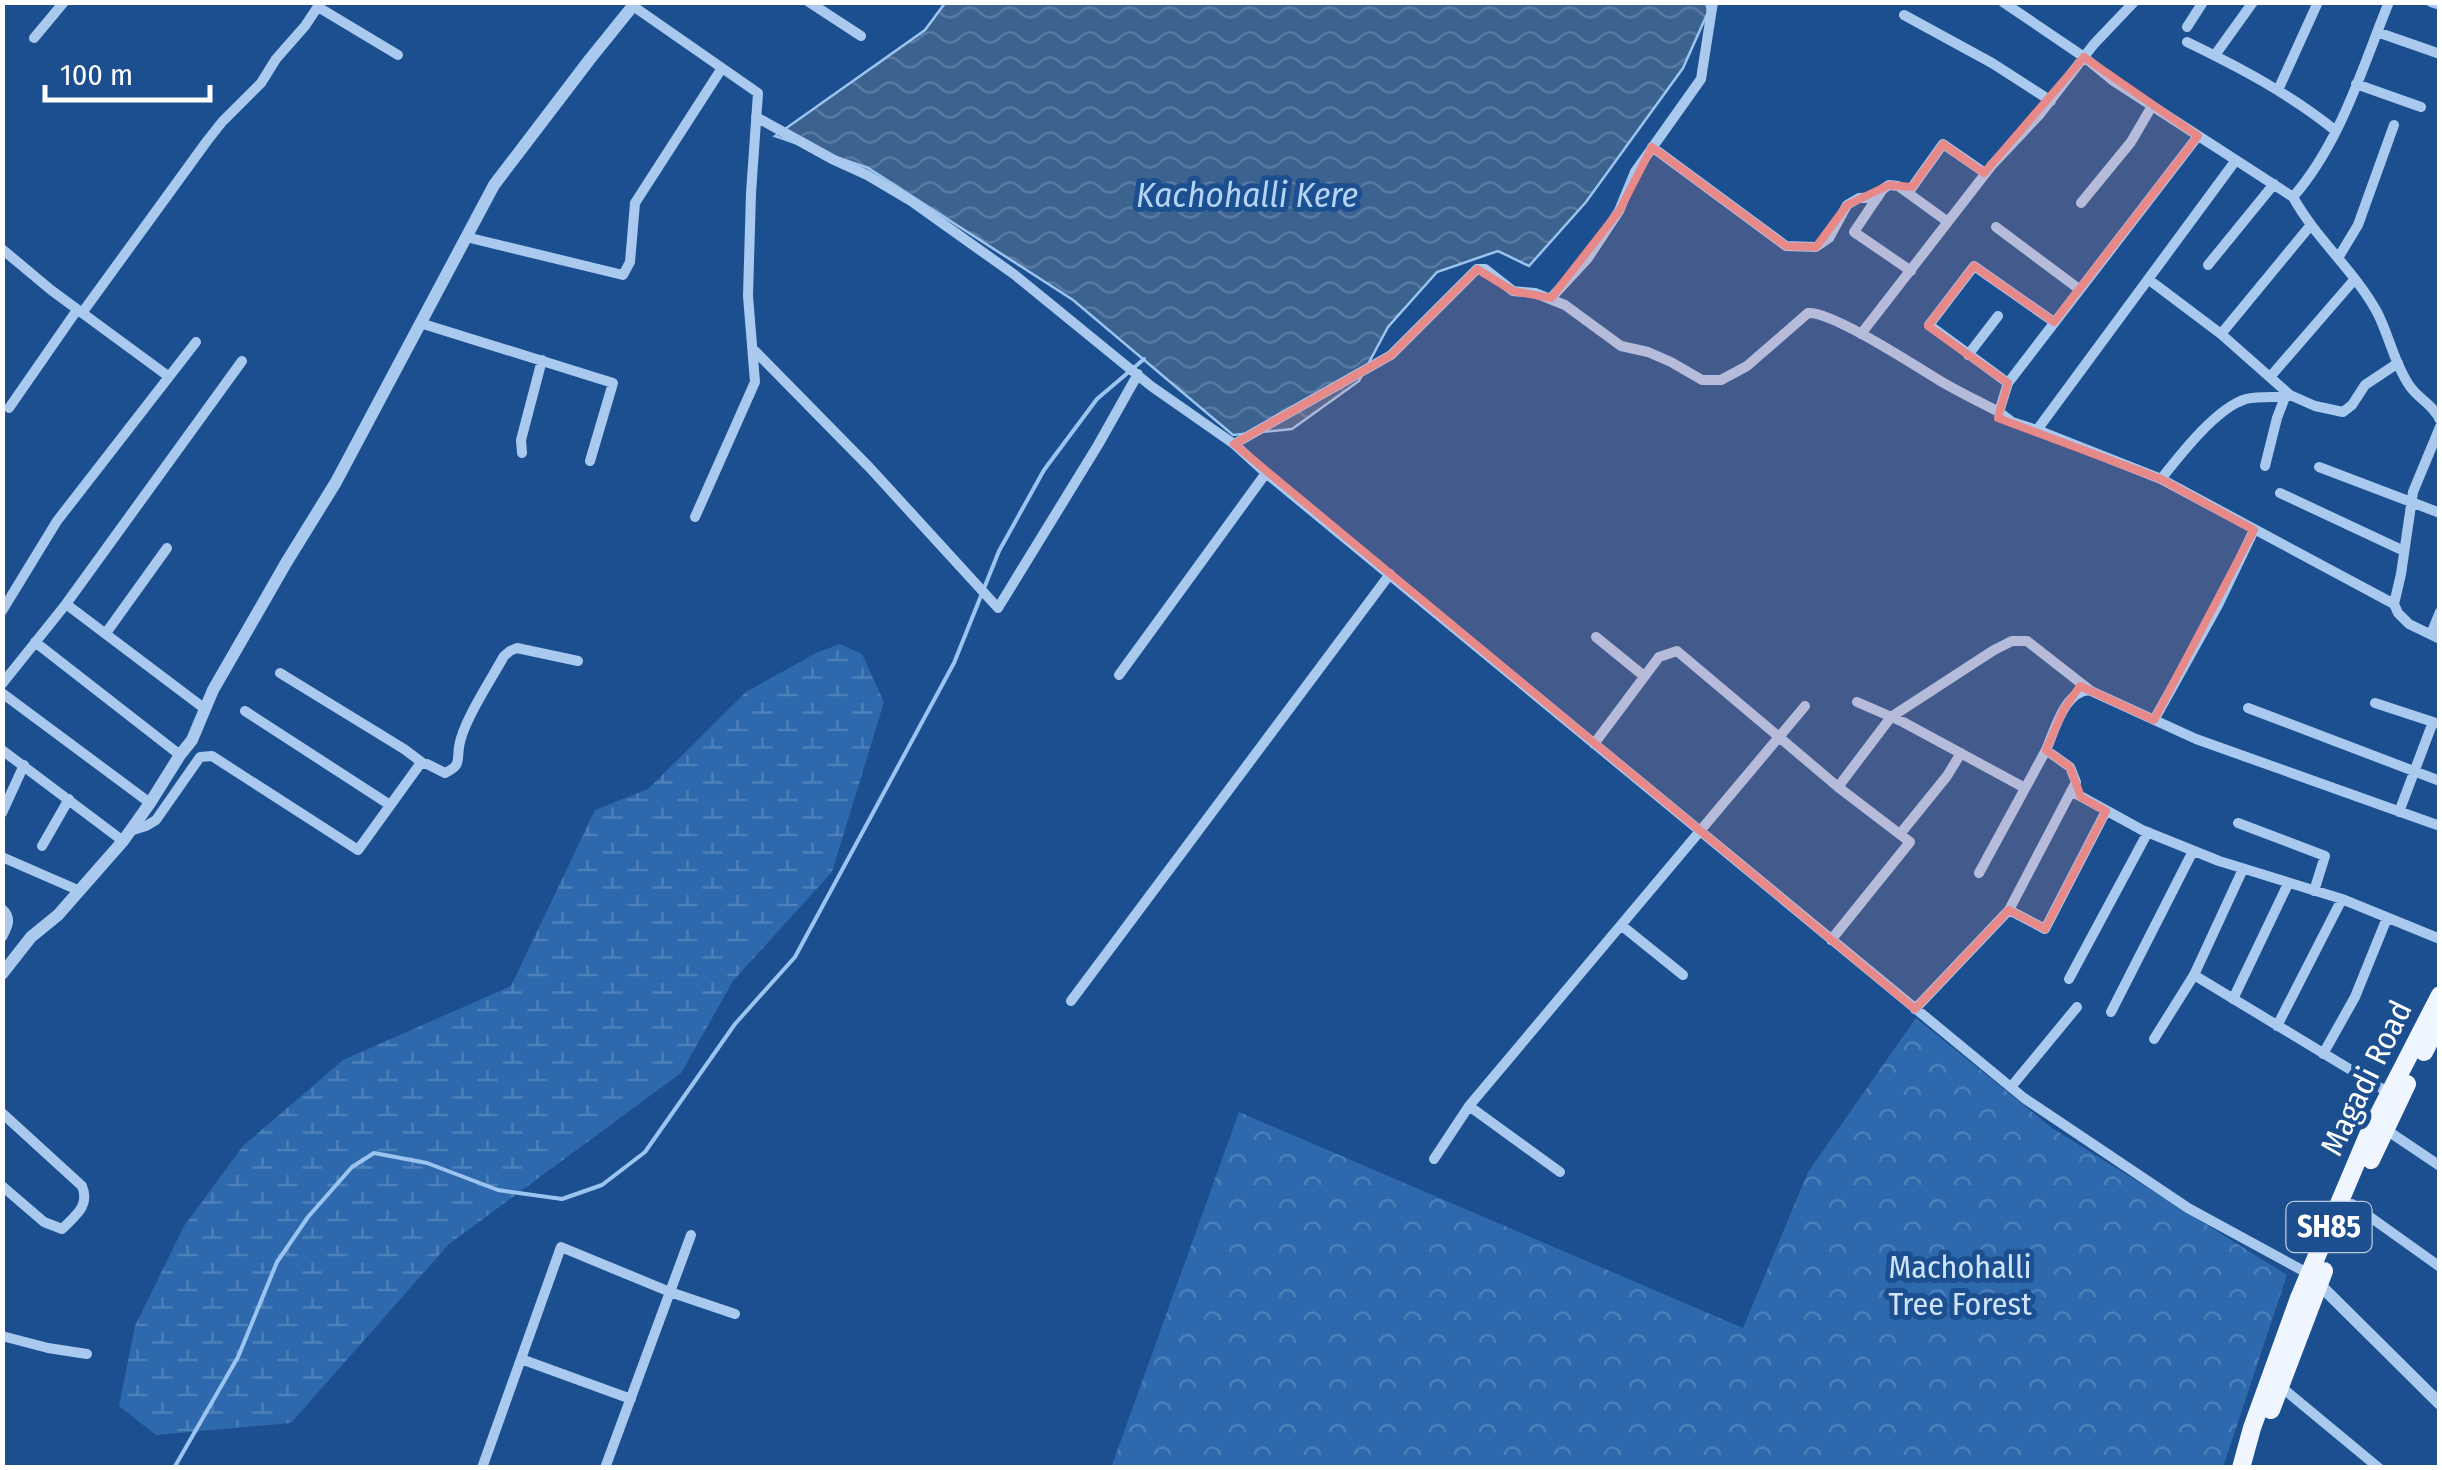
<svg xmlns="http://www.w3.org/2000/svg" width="2442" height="1470" viewBox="0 0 2442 1470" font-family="'Fira Sans Condensed',sans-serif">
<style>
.forest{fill:url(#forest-crowns)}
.wetland{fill:url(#wetland-marsh)}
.water{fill:url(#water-waves);stroke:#9cc4f0;stroke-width:2.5}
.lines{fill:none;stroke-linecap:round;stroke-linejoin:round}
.stream{stroke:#9cc4f0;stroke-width:4}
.minor{stroke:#a9c9ee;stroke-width:10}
.tertiary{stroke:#a9c9ee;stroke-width:12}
.primary{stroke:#f0f6ff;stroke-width:18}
.marked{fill:#e88989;fill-opacity:0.2;stroke:#e88989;stroke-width:8;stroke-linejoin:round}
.labels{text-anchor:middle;stroke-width:10;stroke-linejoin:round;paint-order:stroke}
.shield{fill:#1b4f8f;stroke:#bbcadd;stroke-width:2.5}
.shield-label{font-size:30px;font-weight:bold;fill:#fff}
.street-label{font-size:32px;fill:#fff;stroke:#1b4f8f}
.park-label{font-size:32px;fill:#cfe3fa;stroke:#1b4f8f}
.water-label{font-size:35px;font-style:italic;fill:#b5d3f5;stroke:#1b4f8f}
</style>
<defs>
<pattern id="forest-crowns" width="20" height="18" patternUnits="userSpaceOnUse" patternTransform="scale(2.5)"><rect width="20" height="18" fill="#2e69ad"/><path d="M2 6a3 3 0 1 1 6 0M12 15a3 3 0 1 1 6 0" fill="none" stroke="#4d80b9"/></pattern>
<pattern id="wetland-marsh" width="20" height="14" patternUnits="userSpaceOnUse" patternTransform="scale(2.5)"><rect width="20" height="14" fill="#2e69ad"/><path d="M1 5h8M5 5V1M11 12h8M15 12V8" fill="none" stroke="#4d80b9"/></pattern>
<pattern id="water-waves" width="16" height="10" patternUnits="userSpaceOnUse" patternTransform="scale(2.5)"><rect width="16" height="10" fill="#3c6290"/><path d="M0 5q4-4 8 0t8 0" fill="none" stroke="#597aa1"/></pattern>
</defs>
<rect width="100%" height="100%" fill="#1b4f8f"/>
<!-- forest -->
<path class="forest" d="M1916 1018 2052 1128 2287 1275 2223 1467 1111 1468 1239 1112 1743 1328 1808 1172Z"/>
<!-- wetland -->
<path class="wetland" d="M840 644 862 654 884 702 832 872 733 981 681 1073 449 1244 291 1423 156 1435 119 1406 135 1326 184 1226 243 1146 343 1060 511 986 595 810 648 789 746 692 816 653Z"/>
<!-- water -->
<path class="water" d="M1706 2 1708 12 1683 68 1586 202 1529 266 1498 251 1437 272 1388 327 1359 381 1292 429 1233 435 1073 300 868 168 775 136 925 30 945 3Z"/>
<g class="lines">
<!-- stream -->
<path class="stream" d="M174 1468 238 1357 277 1262 308 1217 352 1167 374 1153 427 1163 498 1190 562 1199 602 1185 645 1152 735 1024 795 957 954 663 999 551 1044 470 1097 399 1144 359"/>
<!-- minor -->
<path class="minor" d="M809 2 861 36
M2003 2 2084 57 2112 80 2293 197C2316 239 2354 270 2377 312 2389 335 2394 363 2409 385 2418 399 2433 404 2440 420
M2431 2 2440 5
M633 6 758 93 751 193 748 296 755 382 695 517
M318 7 398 55
M1904 15 1992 63 2051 101
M2187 27 2203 2
M2377 32 2440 54
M34 38 64 2
M2187 42C2239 67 2290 94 2336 131
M2215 55 2253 2
M2356 84 2421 107
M2278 90 2318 2
M756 117 834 160 867 175 911 201 1015 275 1151 386 1234 444 1266 473 1119 675
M1652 147 1786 246 1816 247 1829 238 1847 205 1859 198 1878 197
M2236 160 2037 430 2161 479 2394 604
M1908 193 1948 222
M2293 197C2341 142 2362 68 2389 2
M2081 203 2131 142 2152 106
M2310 226 2221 334 2290 395 2315 406 2343 412 2352 405 2365 385 2398 363
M1996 227 2079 289
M466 237 623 275 630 262 635 203 722 68
M2 249 51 290 168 376
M2338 258 2358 225 2394 125
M2208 265 2274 184
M1911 271 1854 232 1883 189 1889 185 1898 186 1908 193 1943 144 1985 173
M2148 279 2221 334
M1551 298 1588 258 1619 211 1635 172 1701 79 1713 2
M82 313 207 141 222 122 261 83 276 59 305 26 321 2
M420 323 613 383 590 461
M1861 334 1992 165 2040 114 2094 44 2134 2
M752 348 870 468 998 608 1098 445 1138 374
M1968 355 1998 316
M2270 377 2354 280
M2008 383 2198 136
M9 408 77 310
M2440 427 2413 492 2401 574 2394 604 2398 613 2409 624 2440 639
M2037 430 2012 422 1999 412 2008 383 1929 325 1974 266 2054 322
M1234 444 1391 355 1477 269H1485L1513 291 1535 293 1565 305 1621 346 1648 352 1671 362 1702 380H1721L1747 366 1808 313C1832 311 1917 367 1942 382 1961 393 1980 402 1999 412
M522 453 521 440 542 360
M2265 466 2277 418 2285 397
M2319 467 2440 513
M1266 473 2024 1098 2188 1208 2309 1274
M2161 479C2180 455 2216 408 2246 399 2258 396 2273 397 2285 397L2290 395
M2280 493 2404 551
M66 604 205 709
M2 611 57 521 196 342
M106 633 167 548
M2431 634 2440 612
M1596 637 1644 676
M35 642 180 755
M280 673 404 749 424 764
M2 684 66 604 242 361
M2 693 150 803
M1857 702 1903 722 2025 788
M2375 703 2433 722
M1805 706 1779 737 1838 787
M2248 708 2440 781
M245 711 390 805
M2154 720 2218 605 2254 530
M2 750 123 841
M2046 750C2055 730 2064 691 2090 690
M2071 791 2142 830 2219 861 2342 899 2440 939
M2399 812 2433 722 2440 724
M2 813 24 765
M2238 823 2325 856 2314 891
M130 831 146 826 156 820 200 757 212 756 358 850 420 764H427L445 773C461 765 457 762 459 747 462 723 492 678 504 656L510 651 517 648 578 661
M1900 834 1947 776 1961 753
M42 846 69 799
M2 857 80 891
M2 909C12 918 8 926 2 937
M2009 910 2045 929 2106 811
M1621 925 1683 975
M1831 940 1910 842 1838 787 1891 717 1994 650 2012 641H2027L2091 691 2196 739 2440 826
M2194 975 2389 1093
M2069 979 2148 832
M2233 999 2288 884
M1071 1001 1390 574
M1915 1009 2009 910 2076 782 2070 767 2046 750 1979 873
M2111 1012 2193 851
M2277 1026 2342 899
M2154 1039 2194 975 2243 869
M2323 1054 2355 997 2387 918
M2011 1087 2077 1007
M2 1113 82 1186C90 1206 76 1215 62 1229L44 1222 2 1186
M2385 1129 2440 1166
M1434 1159 1469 1106
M1560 1172 1469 1106 1779 737 1677 651 1659 657 1594 744
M2352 1204 2440 1267
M2 1336 48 1348 87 1354
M521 1359 631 1399
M2280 1386 2379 1468
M482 1468 561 1247 670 1292 735 1314
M605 1468 691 1235"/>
<!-- tertiary -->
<path class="tertiary" d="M2 974 31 937 58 915 123 841 150 803 180 755 192 740 213 690 286 563 336 482 494 185 590 59 636 2
M2315 1280 2440 1404"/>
<!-- primary -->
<path class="primary" d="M2424 1052 2440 1021
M2371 1160 2407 1084
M2271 1410 2324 1271
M2241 1468 2252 1428 2299 1298 2368 1135 2440 995"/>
</g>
<!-- marked area -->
<path class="marked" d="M2084 57 2198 136 2054 322 1974 266 1928 326 2008 383 1998 418 2161 479 2254 530 2154 720 2080 686 2064 709 2046 750 2070 767 2081 797 2106 811 2045 929 2009 910 1915 1009 1234 444 1391 355 1477 269 1513 291 1551 298 1619 211 1652 147 1786 246 1816 247 1847 205 1889 185 1912 187 1943 144 1984 173Z"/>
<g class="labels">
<!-- shield labels -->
<rect class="shield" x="2286.5" y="1202" width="85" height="50" rx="8"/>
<g class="shield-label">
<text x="2329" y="1237">SH85</text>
</g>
<!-- street labels -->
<g class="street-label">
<text transform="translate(2366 1078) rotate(-64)" y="11">Magadi Road</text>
</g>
<!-- park labels -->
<g class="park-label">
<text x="1960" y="1278">Machohalli<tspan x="1960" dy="37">Tree Forest</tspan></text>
</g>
<!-- water labels -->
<g class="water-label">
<text x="1247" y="207">Kachohalli Kere</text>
</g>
</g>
<!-- border -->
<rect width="2442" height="1470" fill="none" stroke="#ffffff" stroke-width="10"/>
<!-- scale -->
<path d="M45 85v15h165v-15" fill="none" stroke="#ffffff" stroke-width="5"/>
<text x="60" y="85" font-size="30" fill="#ffffff" stroke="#1b4f8f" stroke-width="8" paint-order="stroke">100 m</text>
</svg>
